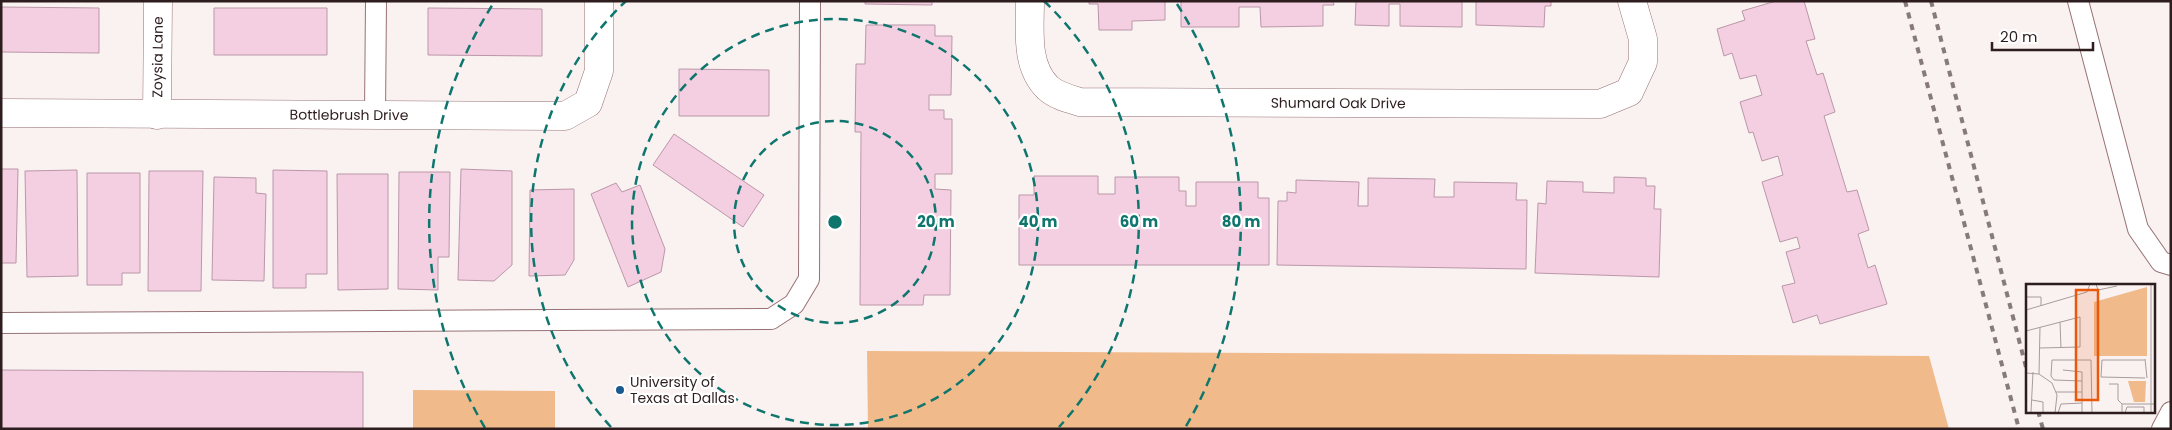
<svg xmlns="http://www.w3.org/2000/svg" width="2172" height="430" viewBox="0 0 2172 430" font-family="Poppins,sans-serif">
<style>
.green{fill:#f1ba8a}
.building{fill:#f4cfe1;stroke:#ba97a8}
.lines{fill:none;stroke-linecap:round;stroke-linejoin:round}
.lane-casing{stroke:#977275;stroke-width:22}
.street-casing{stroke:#977275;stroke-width:29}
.lane{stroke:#fff;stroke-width:20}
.street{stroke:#fff;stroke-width:28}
.rail{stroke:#877a7b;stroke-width:4;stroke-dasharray:6 6;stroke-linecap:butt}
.ring{fill:none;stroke:#0f766e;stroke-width:2.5;stroke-dasharray:9 6}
.poi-dot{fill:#18598f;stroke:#fff;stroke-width:2}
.labels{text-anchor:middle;stroke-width:4.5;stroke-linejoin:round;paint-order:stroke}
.street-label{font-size:14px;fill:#2d1d1f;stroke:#fff}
.poi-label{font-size:14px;fill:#2d1d1f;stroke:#fff;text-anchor:start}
.inset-road{fill:none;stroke:#a89c9d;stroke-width:1}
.view{fill:#e8590c;fill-opacity:0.15;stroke:#e8590c;stroke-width:2.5}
.inset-edge{fill:none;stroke:#2d1d1f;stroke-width:2.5}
.centre{fill:#0f766e;stroke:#fff;stroke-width:2.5}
.ring-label{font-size:15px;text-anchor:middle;font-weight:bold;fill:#0f766e;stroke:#fff;stroke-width:4.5;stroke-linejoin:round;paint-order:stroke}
</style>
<rect width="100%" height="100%" fill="#faf1f1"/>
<!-- green -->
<path class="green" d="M867 351 1929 356 1949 429H868Z
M413 390 555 391V429H413Z"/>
<!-- building -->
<path class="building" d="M865 1H932V5L865 4Z
M1089 1H1165V20L1132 21V30H1099L1098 4H1089Z
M1181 1H1333L1334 5H1323V26L1261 27 1260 7H1239V27H1181Z
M1356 1H1462V27L1400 26V4H1389V26L1355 25Z
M1469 1H1551V6H1545L1544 27 1476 25V1Z
M1776 1H1804L1815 39 1806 41 1817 75 1823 73 1835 112 1824 116 1847 192 1857 190 1869 230 1858 234 1868 268 1875 265 1887 304 1820 324 1817 315 1793 323 1782 286 1795 283 1786 252 1800 248 1797 237 1780 242 1762 182 1783 175 1778 156 1762 161 1753 132 1749 133 1740 102 1762 95 1756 75 1740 79 1732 53 1724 56 1717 29 1745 20 1742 11Z
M1 7 99 8V53L1 52Z
M214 8H327V55H214Z
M428 8 542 9V56L428 55Z
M866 25H935V36H952L951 95H929V110H944V119H952V174H935V189L951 190 950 295H924L923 305H860L861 132H855L856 64H865Z
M679 69 769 70V116H679Z
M674 134 764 195 743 227 653 165Z
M1 169H18L16 263H1Z
M461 169 512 171V265L494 281 458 280Z
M77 170 78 276 27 277 25 171Z
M273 170 327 171V274H306V288H273Z
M149 171H203L201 291H148Z
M399 172H450L449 257H438V290L398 289Z
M87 173H140V273H122V285H87Z
M337 174H388V289L338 290Z
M1034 176H1098V194H1115V177H1179V191H1186V206H1196V182H1258V198H1269V265H1019V195H1034Z
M214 177 256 178V193L266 194 264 281 212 280Z
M1614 177 1646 178V186H1655L1654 209H1661L1659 277 1535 273 1538 203 1546 204 1547 181 1583 182V192L1614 193Z
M1368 178 1435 179 1434 197H1454V182L1517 183 1516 200H1527L1526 269 1277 265 1278 201H1287V192L1296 193V180L1359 182 1358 206H1368Z
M616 183 622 192 640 185 665 249 661 272 628 287 591 194Z
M574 189V260L565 275 529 276 530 190Z
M1 370 363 372V429H1Z"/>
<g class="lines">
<defs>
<path id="lane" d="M2078 1 2138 229 2161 262 2171 265
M375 114 376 1
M1 323 771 319 794 304 809 279 810 1
M2162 429 2171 412"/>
<g id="street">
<path id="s1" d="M1030 1C1030 30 1025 66 1048 88 1057 96 1070 99 1080 102L1600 104 1629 92 1643 62V39L1632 1"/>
<path id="s2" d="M1 113 565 116 588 103 599 71V1"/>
<path id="s3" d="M157 115 158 1"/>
</g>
</defs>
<!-- lane casing -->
<use href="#lane" class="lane-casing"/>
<!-- street casing -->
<use href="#street" class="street-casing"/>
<!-- lane -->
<use href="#lane" class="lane"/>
<!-- street -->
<use href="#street" class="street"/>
<!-- rail -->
<path class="rail" d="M1905 1 2019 429
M1931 1 2027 371
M2038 411 2043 429"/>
</g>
<!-- distance rings -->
<g class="ring">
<circle cx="835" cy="222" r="101"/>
<circle cx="835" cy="222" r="203"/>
<path d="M611 427A304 304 0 0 1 626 1M1044 1A304 304 0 0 1 1059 427"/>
<path d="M485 428A406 406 0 0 1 493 4M1177 4A406 406 0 0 1 1185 428"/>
</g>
<!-- markers -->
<circle class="poi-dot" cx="620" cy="390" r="5"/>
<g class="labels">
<!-- street labels -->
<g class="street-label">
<text dy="5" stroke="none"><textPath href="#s3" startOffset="58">Zoysia Lane</textPath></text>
<text dy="5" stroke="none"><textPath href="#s1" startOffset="385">Shumard Oak Drive</textPath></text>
<text dy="5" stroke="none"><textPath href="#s2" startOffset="348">Bottlebrush Drive</textPath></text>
</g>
<!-- poi labels -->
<g class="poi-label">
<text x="630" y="387">University of<tspan x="630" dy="16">Texas at Dallas</tspan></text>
</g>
</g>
<!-- overview -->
<g transform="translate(2026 284)">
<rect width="129" height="129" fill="#faf1f1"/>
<path d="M121 3V72H68V18ZM102 97H120L119 118H108Z" fill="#f1ba8a"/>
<path class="inset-road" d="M70 0 72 6 91 2M0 13H15V22M0 26 61 8 64 0M34 38 35 64M0 47 54 33V63L14 64M119 75 121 94M37 86 56 88V129M0 89 13 90 26 99 31 111 29 129M13 90 14 43M119 94 75 93 76 76H119M56 97 28 96 25 92 26 76H65L66 129M83 100H92V116L96 120M30 108H56M6 116 17 118V129M5 128 7 88M32 129 35 120 56 119M96 129V120H129M99 129 101 123H118V129M125 129V0"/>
<path class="view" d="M50 6H72V116H50Z"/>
<rect width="129" height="129" class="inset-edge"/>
</g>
<circle cx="835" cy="222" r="8" class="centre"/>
<g class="ring-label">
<text x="936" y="227">20 m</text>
<text x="1038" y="227">40 m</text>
<text x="1139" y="227">60 m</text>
<text x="1241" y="227">80 m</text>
</g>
<!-- border -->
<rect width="2172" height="430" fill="none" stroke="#2d1d1f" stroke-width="5"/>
<!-- scale -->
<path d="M1992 42v8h101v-8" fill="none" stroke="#2d1d1f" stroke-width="2.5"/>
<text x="2000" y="42" font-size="15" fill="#2d1d1f" stroke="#ffffff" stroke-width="4" paint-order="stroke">20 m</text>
</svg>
